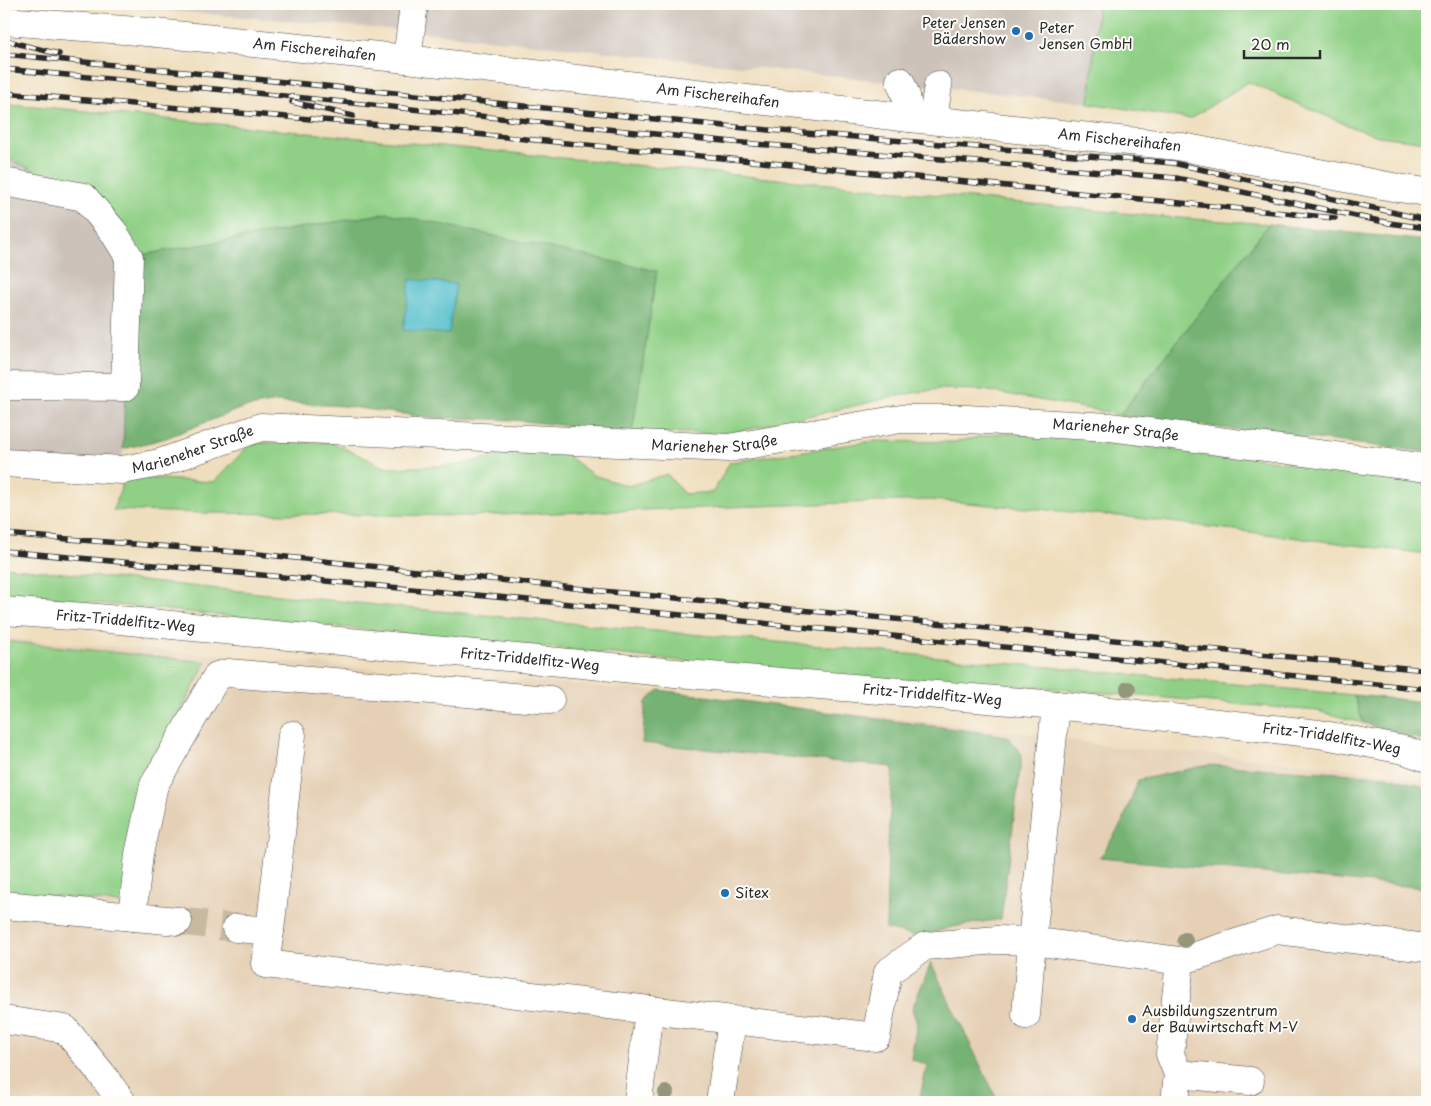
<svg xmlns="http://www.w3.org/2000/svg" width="1431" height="1106" viewBox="0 0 1431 1106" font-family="'Playpen Sans',sans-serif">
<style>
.built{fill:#e5d0b5}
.industrial{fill:#ccc2b9}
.green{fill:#90d086;stroke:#5e7e58}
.forest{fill:#74b273;stroke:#506e4f}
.water{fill:#51becb;stroke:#3e747b}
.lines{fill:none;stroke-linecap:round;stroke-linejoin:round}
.minor-tunnel{stroke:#c8baa0;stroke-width:28;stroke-dasharray:28 14;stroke-linecap:butt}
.minor-casing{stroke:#484641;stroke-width:29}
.minor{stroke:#fff;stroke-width:28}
.rail-casing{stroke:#2b2b2b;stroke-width:5.5}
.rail{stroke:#fdfcf7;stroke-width:4;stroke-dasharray:11;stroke-linecap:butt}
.tree{fill:#94977c}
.poi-dot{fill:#1f6fb2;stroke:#fdfcf7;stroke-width:2}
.labels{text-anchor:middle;stroke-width:4;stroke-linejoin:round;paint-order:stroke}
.poi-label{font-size:14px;fill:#2b2b2b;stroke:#fdfcf7;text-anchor:start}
.street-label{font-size:14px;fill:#2b2b2b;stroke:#fdfcf7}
</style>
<rect width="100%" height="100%" fill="#fdfcf7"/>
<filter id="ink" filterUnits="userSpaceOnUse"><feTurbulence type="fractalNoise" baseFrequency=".02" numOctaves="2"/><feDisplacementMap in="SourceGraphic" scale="10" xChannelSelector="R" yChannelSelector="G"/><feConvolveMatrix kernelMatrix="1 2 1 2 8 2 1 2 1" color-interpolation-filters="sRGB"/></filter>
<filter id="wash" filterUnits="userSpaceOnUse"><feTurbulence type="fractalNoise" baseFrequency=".0096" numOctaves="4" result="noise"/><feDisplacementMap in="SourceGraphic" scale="20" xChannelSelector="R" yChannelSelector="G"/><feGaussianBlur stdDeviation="1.12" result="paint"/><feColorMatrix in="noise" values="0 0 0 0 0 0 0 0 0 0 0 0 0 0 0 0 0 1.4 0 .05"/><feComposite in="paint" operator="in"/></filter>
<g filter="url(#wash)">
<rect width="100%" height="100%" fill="#efdebd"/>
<!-- built -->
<path class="built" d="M4 638 673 693 1002 730 1114 747 1217 755 1393 773 1427 785V1102H4Z"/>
<!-- industrial -->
<path class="industrial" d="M88 4H1098L1089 103 411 31Z
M4 157 44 175 84 197 129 257 122 470 4 463Z"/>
<!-- green -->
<path class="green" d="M1098 4H1427V142L1378 136 1354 128 1248 82 1190 119 1089 103Z
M4 104 34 106 1164 217 1269 224 1119 416 1112 413 983 390 939 389 907 394 732 433H632L388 213 129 257 84 197 44 175 4 157Z
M999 433 1104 437 1427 482V554L1129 517 932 500 470 516 201 513 113 510 125 477 214 482 251 443 331 442 387 468 457 465 531 448 558 449 593 475 628 486 667 474 684 494 713 492 730 462 873 441 954 442Z
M4 567 406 608 1354 695 1363 723 1318 711 1001 684 867 679 4 594Z
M4 641 206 662 149 773 127 904 4 890Z"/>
<!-- forest -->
<path class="forest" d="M388 213 657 271 632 433 513 420 425 417 343 406 278 402 242 408 166 438 123 449 129 257Z
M1269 224 1427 241V452L1119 416Z
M659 690 1008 736 1022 755 1001 919 952 927 918 937 886 929 888 843 893 767 642 743 646 702Z
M1354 695 1427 702V743L1419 739 1363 723Z
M1208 765 1386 776 1418 785 1427 791V888L1100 858 1123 821 1138 780Z
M931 963 998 1102H919L927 1065 911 1059 917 1023 912 1009Z"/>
<!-- water -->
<path class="water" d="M410 279 456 284 449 334 403 330Z"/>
</g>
<g filter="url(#ink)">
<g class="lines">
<!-- minor-tunnel -->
<path class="minor-tunnel" d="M178 921 236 928"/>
<defs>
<g id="minor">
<path id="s1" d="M4 21 137 31 407 59 910 118 1177 146 1398 188 1427 192"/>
<path d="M407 59 414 4"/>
<path d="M900 81 906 96 910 118"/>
<path d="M933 120 938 85"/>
<path d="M4 182 84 197 113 231 129 257 125 387 4 386"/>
<path id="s2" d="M4 463 122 470 160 463 261 427 728 448 901 419H967L1110 427 1427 468"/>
<path id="s3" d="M4 611 98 618 675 673 1056 705 1319 734 1404 750 1427 758"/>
<path d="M4 905 178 921"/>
<path d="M132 917 139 854 154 785 217 676 228 673 550 700"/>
<path d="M236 928 270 931 265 964 876 1037 888 972 925 946 998 940 1032 941 1180 961 1277 930 1427 948"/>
<path d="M270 931 292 735"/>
<path d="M1026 1015 1032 941 1056 705"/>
<path d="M4 1020 65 1029 101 1073 122 1102"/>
<path d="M1178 1074 1250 1081"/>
<path d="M638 1102 649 1010"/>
<path d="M720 1102 732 1021"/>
<path d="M1175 1102 1178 1074 1170 1054 1180 961"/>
</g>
</defs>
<!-- minor casing -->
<use href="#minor" class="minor-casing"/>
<!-- minor -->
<use href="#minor" class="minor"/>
<defs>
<path id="rail" d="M4 39 19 44 59 54
M4 54 745 128 1173 163 1427 220
M4 69 246 92 743 143 1176 178 1389 223 1427 228
M4 93 393 126 1335 218
M292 102 353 116
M4 534 249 553 602 591 1427 670
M4 551 560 603 1427 689"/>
</defs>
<!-- rail casing -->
<use href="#rail" class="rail-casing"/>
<!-- rail -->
<use href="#rail" class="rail"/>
</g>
<!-- trees -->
<g class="tree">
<circle cx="1128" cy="689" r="8"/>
<circle cx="1185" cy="940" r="8"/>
<circle cx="666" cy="1093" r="8"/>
</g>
</g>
<!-- markers -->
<g class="poi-dot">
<circle cx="1016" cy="31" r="5"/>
<circle cx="1029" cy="36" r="5"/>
<circle cx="725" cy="893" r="5"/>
<circle cx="1132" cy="1019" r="5"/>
</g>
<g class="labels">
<!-- poi labels -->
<g class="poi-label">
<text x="1006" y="28" text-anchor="end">Peter Jensen<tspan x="1006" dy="16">Bädershow</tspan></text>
<text x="1039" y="33">Peter<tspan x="1039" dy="16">Jensen GmbH</tspan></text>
<text x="735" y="898">Sitex</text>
<text x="1142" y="1016">Ausbildungszentrum<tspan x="1142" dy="16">der Bauwirtschaft M-V</tspan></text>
</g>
<!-- street labels -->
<g class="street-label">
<text dy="5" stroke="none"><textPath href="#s1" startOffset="312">Am Fischereihafen</textPath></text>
<text dy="5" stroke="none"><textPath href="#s1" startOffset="718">Am Fischereihafen</textPath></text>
<text dy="5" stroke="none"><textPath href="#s1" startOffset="1122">Am Fischereihafen</textPath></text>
<text dy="5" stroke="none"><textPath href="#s2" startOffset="1122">Marieneher Straße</textPath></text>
<text dy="5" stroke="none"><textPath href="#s2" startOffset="718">Marieneher Straße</textPath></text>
<text dy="5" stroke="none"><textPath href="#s2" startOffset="192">Marieneher Straße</textPath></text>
<text dy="5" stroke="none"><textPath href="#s3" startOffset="122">Fritz-Triddelfitz-Weg</textPath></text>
<text dy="5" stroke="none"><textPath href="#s3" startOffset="528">Fritz-Triddelfitz-Weg</textPath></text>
<text dy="5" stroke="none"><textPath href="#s3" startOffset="932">Fritz-Triddelfitz-Weg</textPath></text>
<text dy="5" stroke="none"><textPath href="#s3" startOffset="1334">Fritz-Triddelfitz-Weg</textPath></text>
</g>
</g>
<!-- margin -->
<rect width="1431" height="1106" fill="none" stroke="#fdfcf7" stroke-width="20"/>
<!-- scale -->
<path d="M1244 50v8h76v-8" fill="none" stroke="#2b2b2b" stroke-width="2.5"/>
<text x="1251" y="50" font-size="15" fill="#2b2b2b" stroke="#fdfcf7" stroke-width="4" paint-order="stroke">20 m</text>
</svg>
